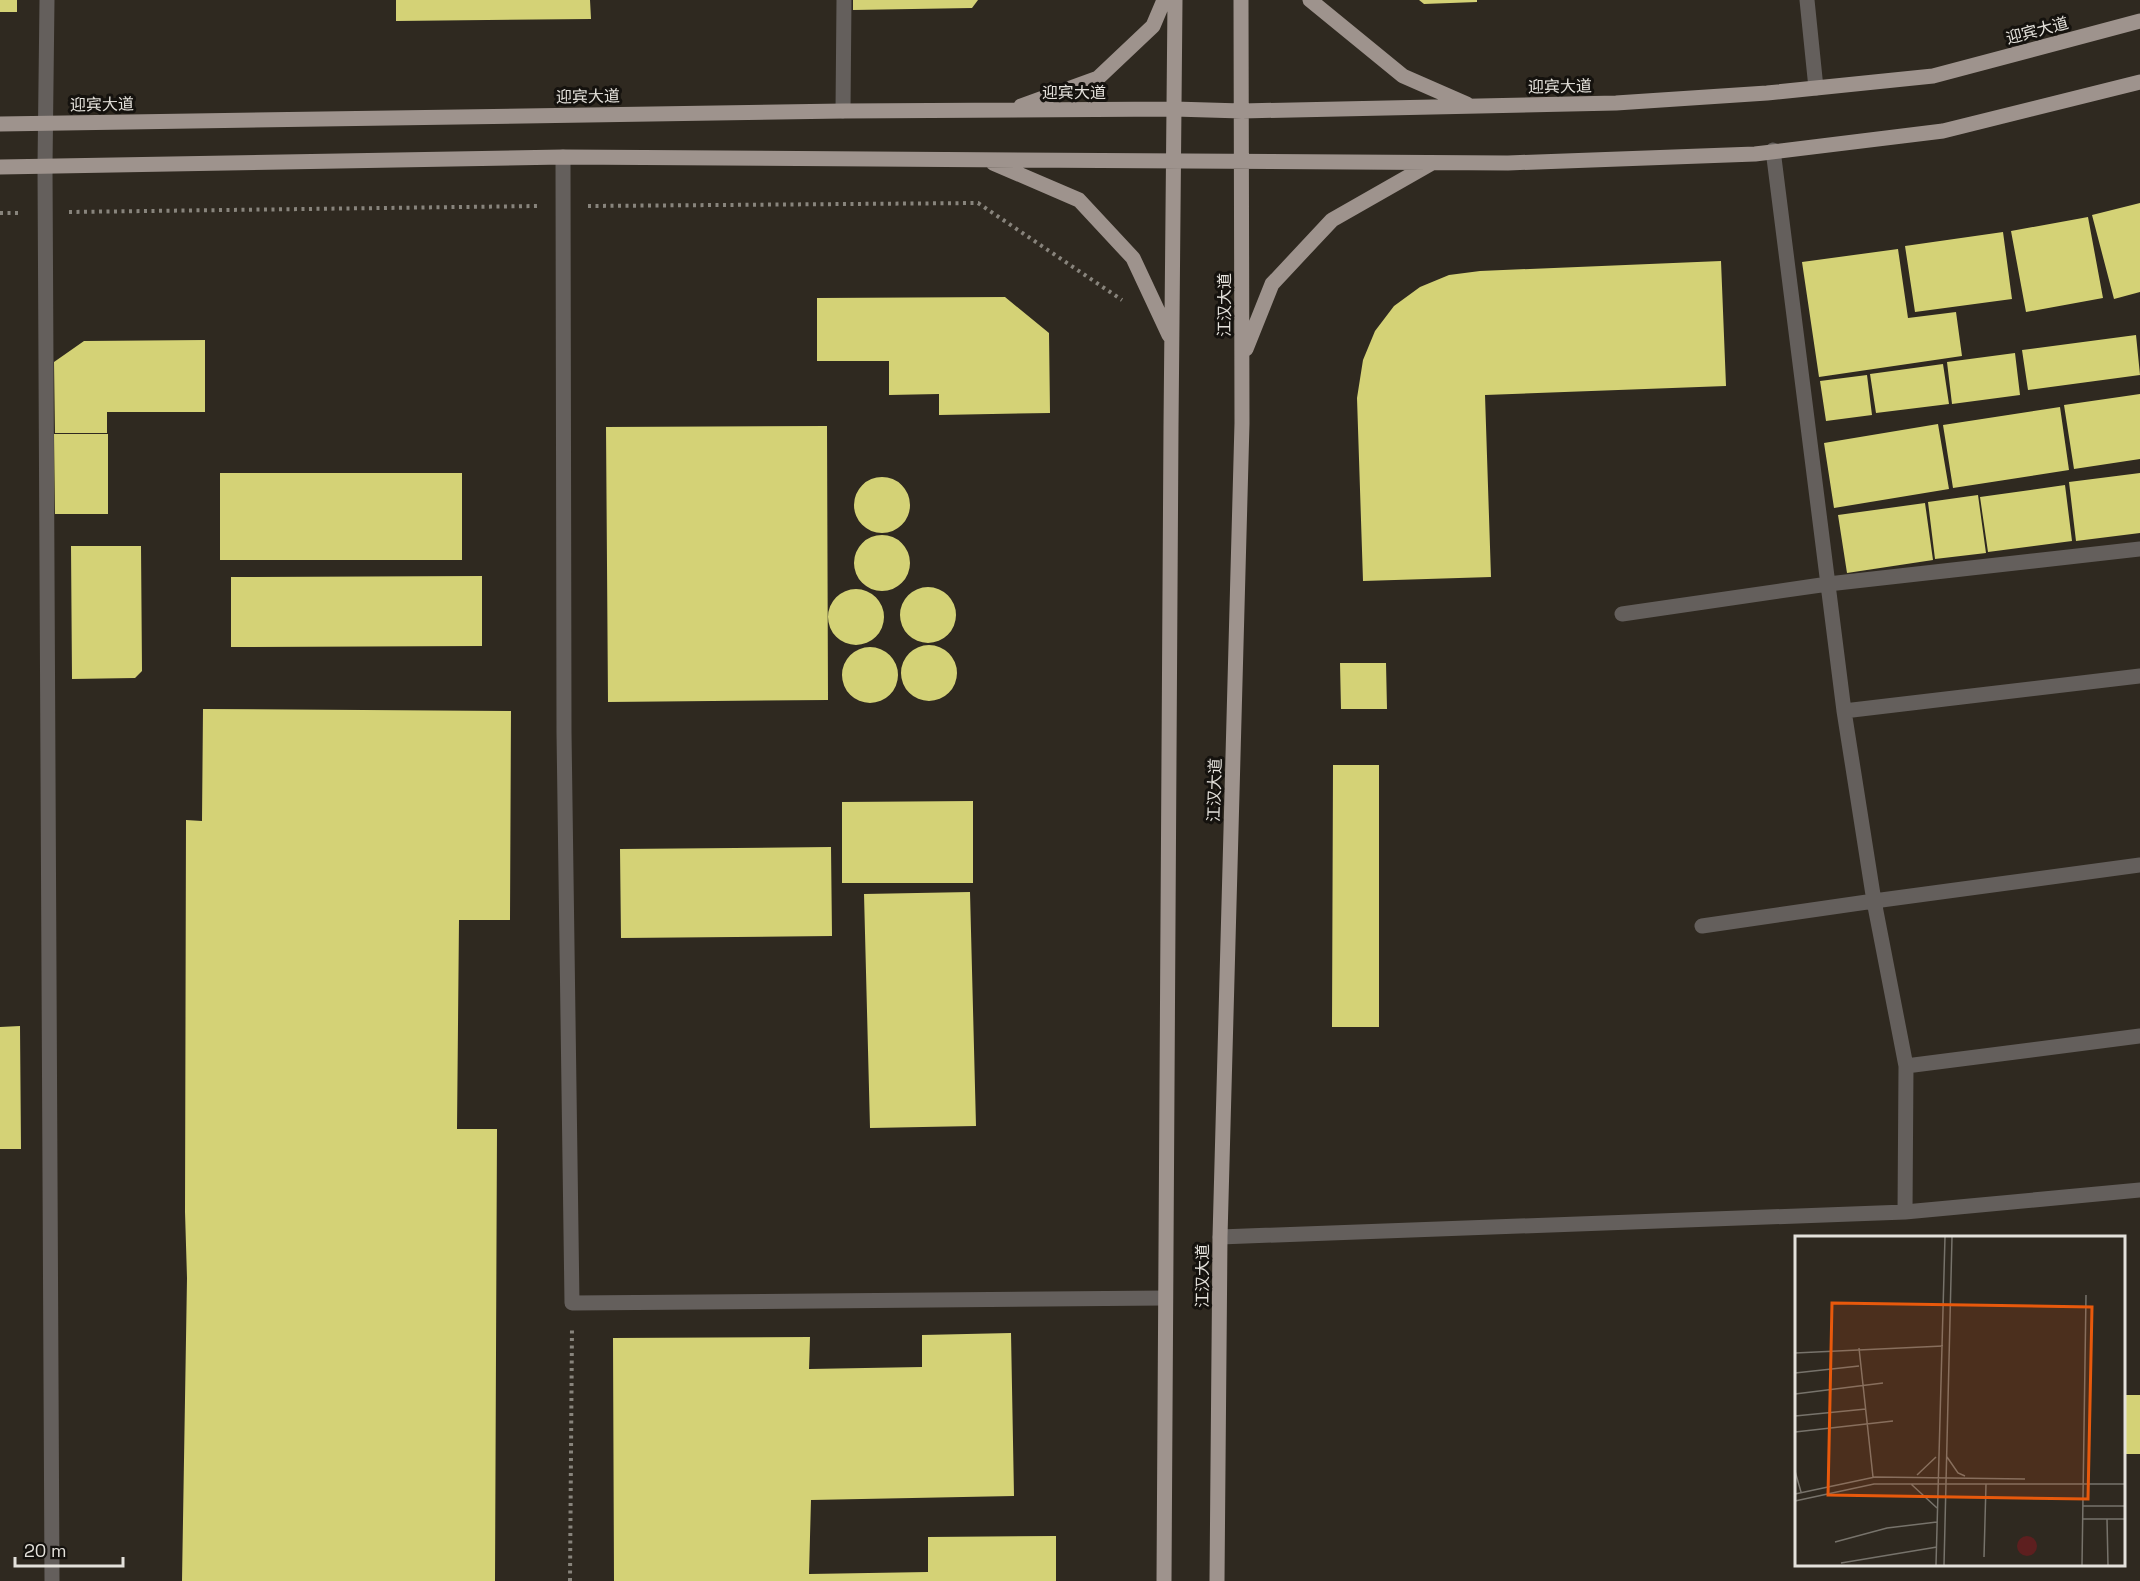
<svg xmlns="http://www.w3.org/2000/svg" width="2140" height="1581" viewBox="0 0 2140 1581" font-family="'Space Grotesk','Noto Sans SC',sans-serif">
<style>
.building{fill:#d4d276}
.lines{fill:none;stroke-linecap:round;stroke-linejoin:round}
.path{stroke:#88847c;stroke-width:4;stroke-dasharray:3 4.5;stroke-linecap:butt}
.lane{stroke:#645f5c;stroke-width:15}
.street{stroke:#645f5c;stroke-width:15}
.primary{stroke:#9e938d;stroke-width:15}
.labels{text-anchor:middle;stroke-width:6;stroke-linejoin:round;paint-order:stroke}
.street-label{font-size:16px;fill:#e4e1db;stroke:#15120e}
.inset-road{fill:none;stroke:#77736b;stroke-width:1.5}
.view{fill:#e8590c;fill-opacity:0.15;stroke:#e8590c;stroke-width:3}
.inset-edge{fill:none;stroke:#e4e1db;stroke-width:3}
</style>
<rect width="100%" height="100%" fill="#2f2920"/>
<!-- building -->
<path class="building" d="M0 0H17V12H0Z
M396 0H590L591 19 396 21Z
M853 0H978L972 8 853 10Z
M1419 0H1477V2L1424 4Z
M2140 203V292L2114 299 2092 215Z
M2088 217 2103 298 2026 312 2011 231Z
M2003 232 2012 299 1915 312 1905 246Z
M1898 249 1908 318 1956 312 1962 356 1819 377 1802 262Z
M1721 261 1726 386 1485 395 1491 577 1363 581 1357 398 1363 360 1375 331 1394 306 1420 287 1449 275 1480 271Z
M1005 297 1049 333 1050 413 939 415V394L889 395V361H817V298Z
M2136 335 2140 375 2028 390 2022 350Z
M205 340V412H107V433H55L54 362 84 341Z
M2015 353 2020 395 1952 404 1947 362Z
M1943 364 1949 404 1876 413 1870 374Z
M1867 375 1872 415 1826 421 1820 381Z
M2140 394V459L2074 469 2064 405Z
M2060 407 2069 470 1953 488 1943 425Z
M1938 424 1949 489 1834 508 1824 443Z
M827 426 828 700 608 702 606 427Z
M54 434H108V514H55Z
M220 473H462V560H220Z
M2140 473V533L2076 541 2069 482Z
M854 505a28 28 0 1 1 56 0a28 28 0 1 1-56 0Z
M2065 485 2072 541 1988 552 1980 497Z
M1978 495 1986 553 1935 559 1928 502Z
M1925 503 1933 560 1847 573 1838 515Z
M854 563a28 28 0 1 1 56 0a28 28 0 1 1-56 0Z
M71 546H141L142 671 135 678 72 679Z
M482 576V646L231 647V577Z
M900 615a28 28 0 1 1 56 0a28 28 0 1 1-56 0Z
M828 617a28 28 0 1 1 56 0a28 28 0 1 1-56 0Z
M901 673a28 28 0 1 1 56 0a28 28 0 1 1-56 0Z
M842 675a28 28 0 1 1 56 0a28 28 0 1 1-56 0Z
M1340 663H1386L1387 709H1341Z
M203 709 511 711 510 920H459L457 1129H497L495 1581H182L187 1278 185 1212 186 820 202 821Z
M1333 765H1379V1027H1332Z
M973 801V883H842V802Z
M831 847 832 936 621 938 620 849Z
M970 892 976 1126 870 1128 864 894Z
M20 1026 21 1149H0V1027Z
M1011 1333 1014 1496 811 1500 809 1574 928 1572V1537L1056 1536V1581H614L613 1338 810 1337 809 1369 922 1367V1335Z
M2124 1395H2140V1454H2124Z"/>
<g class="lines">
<!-- path -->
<path class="path" d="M588 206 978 203 1122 300
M69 212 539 206
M0 213H20
M570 1581 572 1327"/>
<!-- lane -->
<path class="lane" d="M1807 0 1816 88
M563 157 564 732 572 1303 1165 1298"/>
<!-- street -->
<path class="street" d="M47 0 45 166 52 1581
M843 111 844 0
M1773 150 1844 711 1874 901 1906 1066 1905 1212
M1622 614 1828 584 2140 549
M1844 711 2140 676
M1702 926 1874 901 2140 865
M1906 1066 2140 1036
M1220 1237 1905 1212 2140 1190"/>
<!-- primary -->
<path class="primary" d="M1310 0 1403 76 1467 104
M1021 106 1098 78 1153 26 1164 0
M0 124 843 111 1174 109 1242 111 1616 103 1767 93 1933 76 2140 21
M993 163 1079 200 1133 258 1169 335
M0 167 563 157 1508 163 1755 154 1943 131 2140 82
M1246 349 1272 284 1332 220 1432 163
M1164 1581 1171 427 1175 0
M1217 1581 1220 1237 1242 423 1241 0"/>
</g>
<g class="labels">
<!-- street labels -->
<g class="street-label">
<text transform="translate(2037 30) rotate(-15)" y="6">迎宾大道</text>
<text transform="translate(1560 86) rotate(-1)" y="6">迎宾大道</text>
<text x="1074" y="98">迎宾大道</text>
<text transform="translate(588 96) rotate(-1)" y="6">迎宾大道</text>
<text transform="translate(102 104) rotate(-1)" y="6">迎宾大道</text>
<text transform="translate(1224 305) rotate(-90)" y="6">江汉大道</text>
<text transform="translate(1214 790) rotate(-88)" y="6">江汉大道</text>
<text transform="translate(1202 1276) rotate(-90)" y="6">江汉大道</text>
</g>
</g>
<!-- overview -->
<g transform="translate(1795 1236)">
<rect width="330" height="330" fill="#2f2920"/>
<path d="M222 310a10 10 0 1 1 20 0a10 10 0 1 1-20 0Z" fill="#5d1f1f"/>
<path class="inset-road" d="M64 112 78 241M0 117 148 110M0 137 64 130M0 158 88 147M0 180 71 173M0 196 98 185M152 221 163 237 170 240M0 235 6 256M122 239 141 221M116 248 142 272M0 258 80 241 230 243M0 265 79 248H330M288 270H330M287 283H330M312 283 313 329M40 306 92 292 142 286M189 321 191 248M46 327 142 311M141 329 150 1M149 329 157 1M287 329 291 59"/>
<path class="view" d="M37 67 297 71 293 263 33 259Z"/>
<rect width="330" height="330" class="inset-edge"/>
</g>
<!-- scale -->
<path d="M15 1557v9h108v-9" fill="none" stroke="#e4e1db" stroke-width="3"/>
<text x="24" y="1557" font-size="18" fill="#e4e1db" stroke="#15120e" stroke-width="4.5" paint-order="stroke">20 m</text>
</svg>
